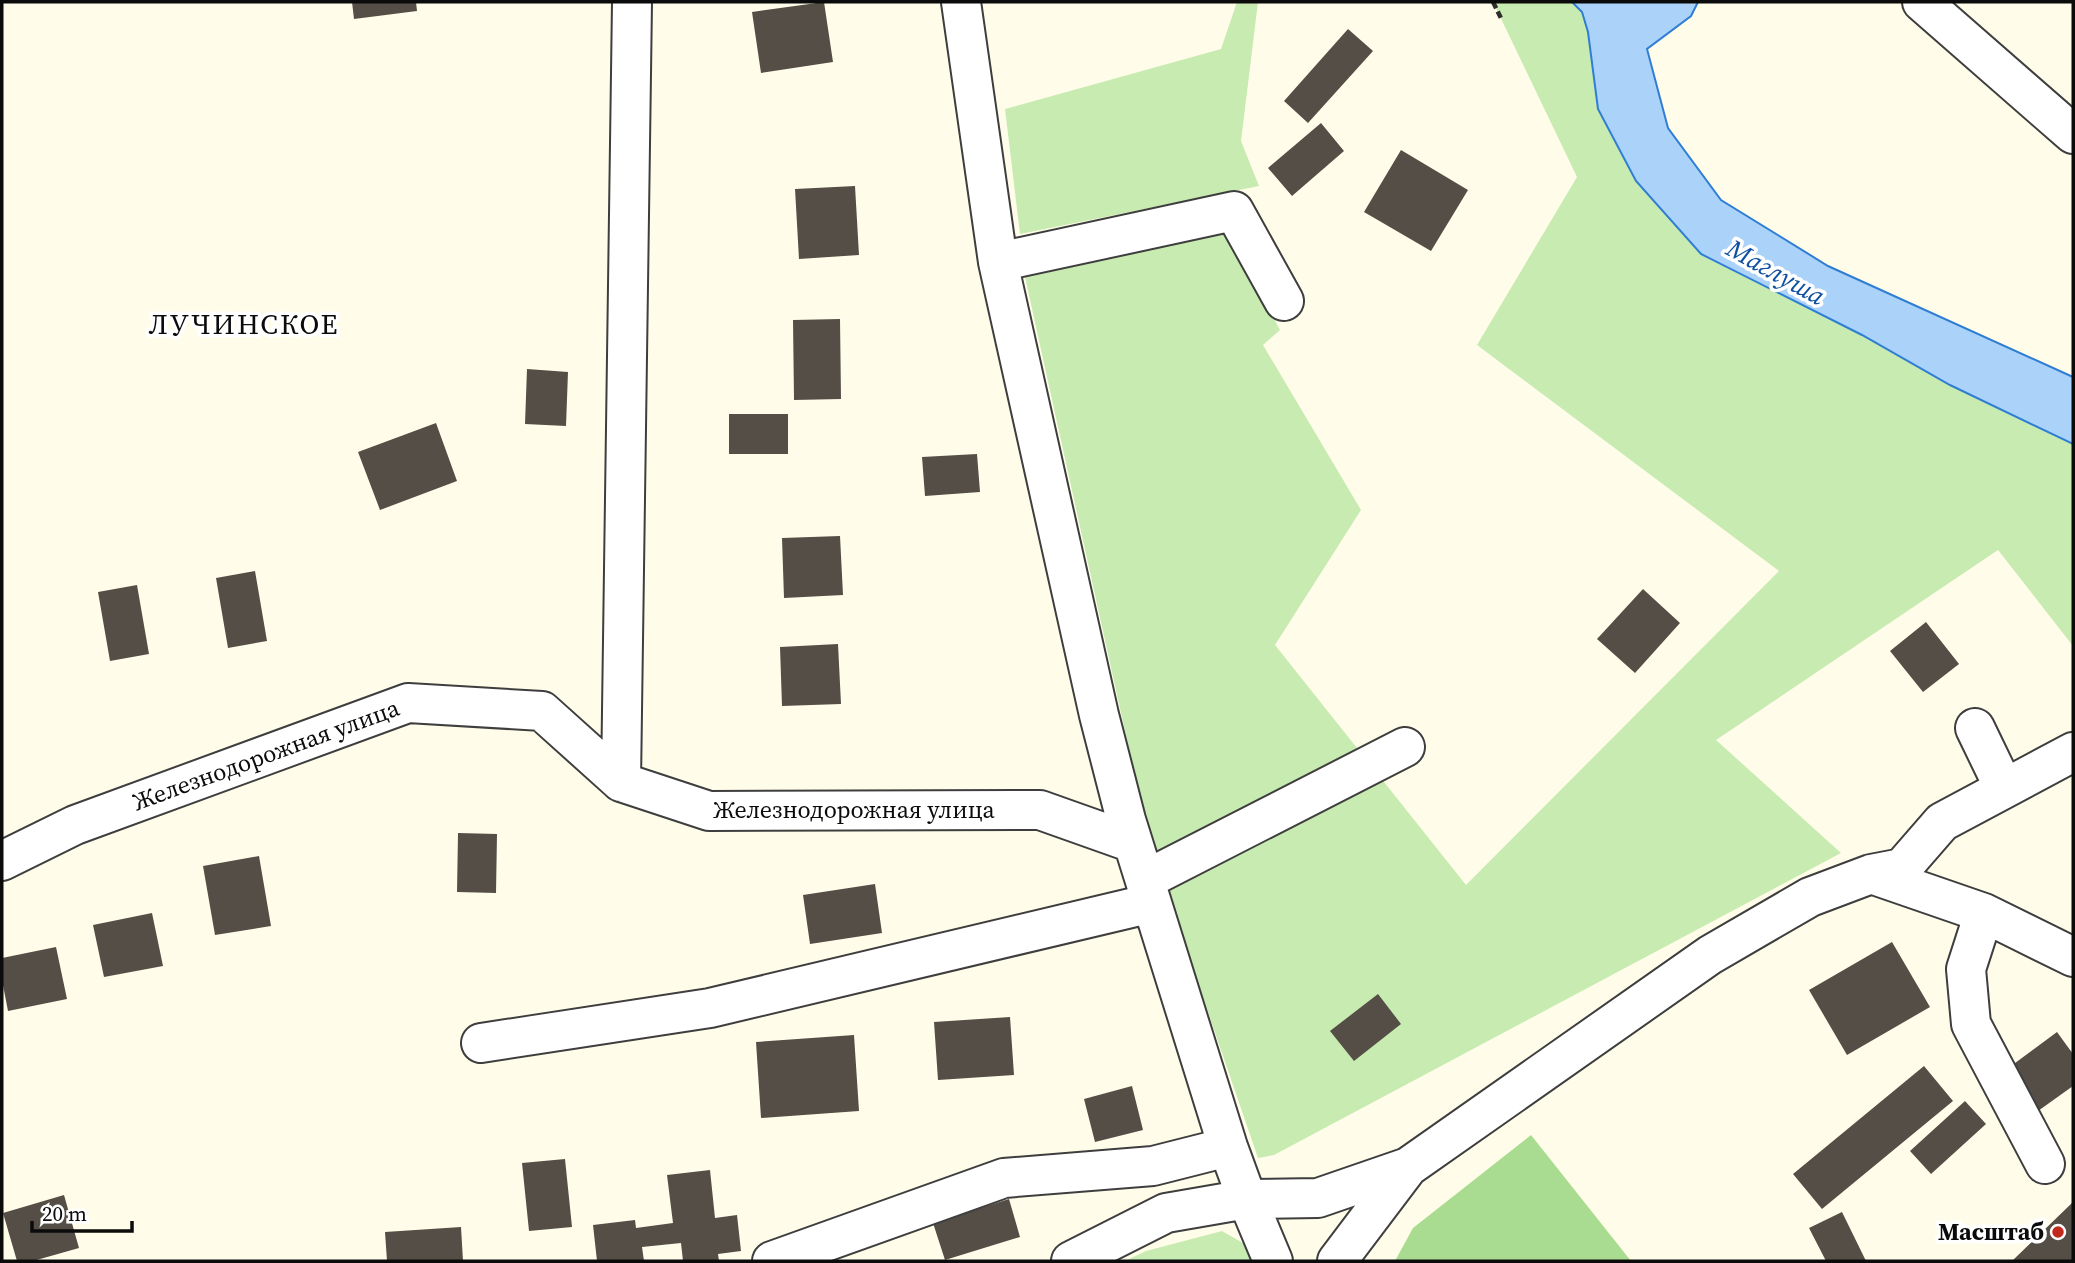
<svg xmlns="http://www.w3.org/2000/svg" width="2075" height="1263" viewBox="0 0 2075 1263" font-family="'Source Serif 4',serif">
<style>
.green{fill:#c8ebb1}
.forest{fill:#a9dc90}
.water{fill:#abd3f9;stroke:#2f7ed3;stroke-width:2}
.building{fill:#544e47}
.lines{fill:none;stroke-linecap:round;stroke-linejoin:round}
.minor-casing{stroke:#3e3e3e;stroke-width:42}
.path{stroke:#2d2d2d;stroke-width:4.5;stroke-dasharray:7 3.5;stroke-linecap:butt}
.minor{stroke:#fff;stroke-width:38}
.poi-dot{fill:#c1291d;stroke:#fff;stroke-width:2.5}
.labels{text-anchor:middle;stroke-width:7;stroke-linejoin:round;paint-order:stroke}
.street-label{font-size:24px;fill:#0b0b0b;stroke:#fff}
.poi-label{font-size:24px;font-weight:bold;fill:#0b0b0b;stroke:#fff;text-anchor:end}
.water-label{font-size:26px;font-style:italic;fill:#1050a1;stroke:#fff}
.quarter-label{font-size:28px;letter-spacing:2px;fill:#0b0b0b;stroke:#fff}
</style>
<rect width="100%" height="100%" fill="#fffde9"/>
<!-- green -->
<path class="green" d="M1237 2H1258L1241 141 1259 186 1020 234 1005 109 1221 49Z
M1493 2H1572L1582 12 1588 32 1598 109 1862 335 1950 385 2073 444V646L1998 550 1716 740 1841 853 1274 1155 1258 1158 1149 840 1025 277 1227 231 1280 330 1263 345 1361 510 1275 645 1466 885 1779 571 1477 345 1577 177Z
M1222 1231 1250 1247V1261H1125L1146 1251Z"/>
<!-- forest -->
<path class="forest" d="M1531 1135 1631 1261H1395L1413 1228Z"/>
<!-- water -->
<path class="water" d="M1572 2H1698L1691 16 1647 49 1668 128 1721 200 1828 266 2073 377V444L1950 385 1862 335 1701 254 1636 181 1598 109 1588 32 1582 12Z"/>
<!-- building -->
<path class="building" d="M352 2H416L417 11 354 19Z
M824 2 833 62 761 73 752 12Z
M1348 29 1373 51 1308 123 1284 101Z
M1321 123 1344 151 1292 196 1268 168Z
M1401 150 1468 190 1431 251 1364 212Z
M855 186 859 255 799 259 795 189Z
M840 319 841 399 794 400 793 320Z
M527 369 568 372 566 426 525 424Z
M729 414H788V454H729Z
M436 423 457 481 380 510 358 452Z
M977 454 980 492 925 496 922 457Z
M840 536 843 595 784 598 782 538Z
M255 571 267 641 228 648 216 578Z
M137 585 149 654 110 661 98 592Z
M1643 589 1680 623 1635 673 1597 639Z
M1926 622 1959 664 1923 692 1890 651Z
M838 644 841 704 782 706 780 647Z
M458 833 497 834 496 893 457 892Z
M259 856 271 926 215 935 203 866Z
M875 884 882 933 810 944 803 895Z
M152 913 163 966 104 977 93 925Z
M1892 942 1930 1007 1847 1055 1809 990Z
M56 947 67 999 8 1011 2 980V958Z
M1378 994 1401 1024 1354 1061 1330 1031Z
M1010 1017 1014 1075 938 1080 934 1022Z
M2057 1032 2073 1054V1086L2038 1111 2007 1069Z
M854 1035 859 1111 761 1118 756 1042Z
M1924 1066 1953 1101 1822 1209 1793 1174Z
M1132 1086 1143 1130 1095 1142 1084 1099Z
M1965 1101 1986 1124 1931 1174 1910 1151Z
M565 1159 572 1227 529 1231 522 1163Z
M710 1170 715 1218 737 1215 741 1251 718 1254 719 1261H683L681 1243 642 1247 644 1261H597L593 1225 635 1220 636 1228 673 1223 667 1175Z
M64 1195 79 1248 33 1261H17L3 1213Z
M1009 1199 1020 1237 945 1260 933 1223Z
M2073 1202V1261H2012Z
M1842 1212 1866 1261H1826L1809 1228Z
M461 1227 463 1261H387L385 1232Z"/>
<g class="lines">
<defs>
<path id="minor" d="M961 2 998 262 1099 715 1126 820 1228 1147 1247 1199 1273 1261
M1922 2 2073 134
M998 262 1234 211 1284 301
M1975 728 2004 788
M621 782 632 2
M2 861 75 825 408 703 542 711 621 782 709 811 1040 810 1133 843
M1871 874 1984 913 2073 957
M1145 880 1405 747
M1984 913 1966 969 1971 1024 2045 1164
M481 1043 710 1008 1152 903
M772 1261 1004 1178 1153 1166 1228 1147
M1071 1261 1166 1213 1247 1199 1318 1198 1408 1167 1710 955 1810 897 1871 874 1902 868 1942 822 2073 752
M1337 1261 1408 1167"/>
</defs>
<!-- minor casing -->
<use href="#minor" class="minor-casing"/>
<!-- path -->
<path class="path" d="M1493 2 1501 18"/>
<!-- minor -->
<use href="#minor" class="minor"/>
</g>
<!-- markers -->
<circle class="poi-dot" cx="2058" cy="1232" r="7"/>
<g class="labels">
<!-- street labels -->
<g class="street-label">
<text transform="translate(266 755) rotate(-20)" y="8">Железнодорожная улица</text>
<text x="854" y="818">Железнодорожная улица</text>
</g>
<!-- poi labels -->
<g class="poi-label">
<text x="2044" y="1240">Масштаб</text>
</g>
<!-- water labels -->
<g class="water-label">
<text transform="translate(1776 272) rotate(29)" y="9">Маглуша</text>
</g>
<!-- quarter labels -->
<g class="quarter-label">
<text x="244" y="334">ЛУЧИНСКОЕ</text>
</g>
</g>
<!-- border -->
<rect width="2075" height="1263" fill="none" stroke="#0b0b0b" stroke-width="7"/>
<!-- scale -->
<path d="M32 1221v10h100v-10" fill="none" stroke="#0b0b0b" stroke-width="3.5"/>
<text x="42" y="1221" font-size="21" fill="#0b0b0b" stroke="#ffffff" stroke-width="5" paint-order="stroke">20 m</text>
</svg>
